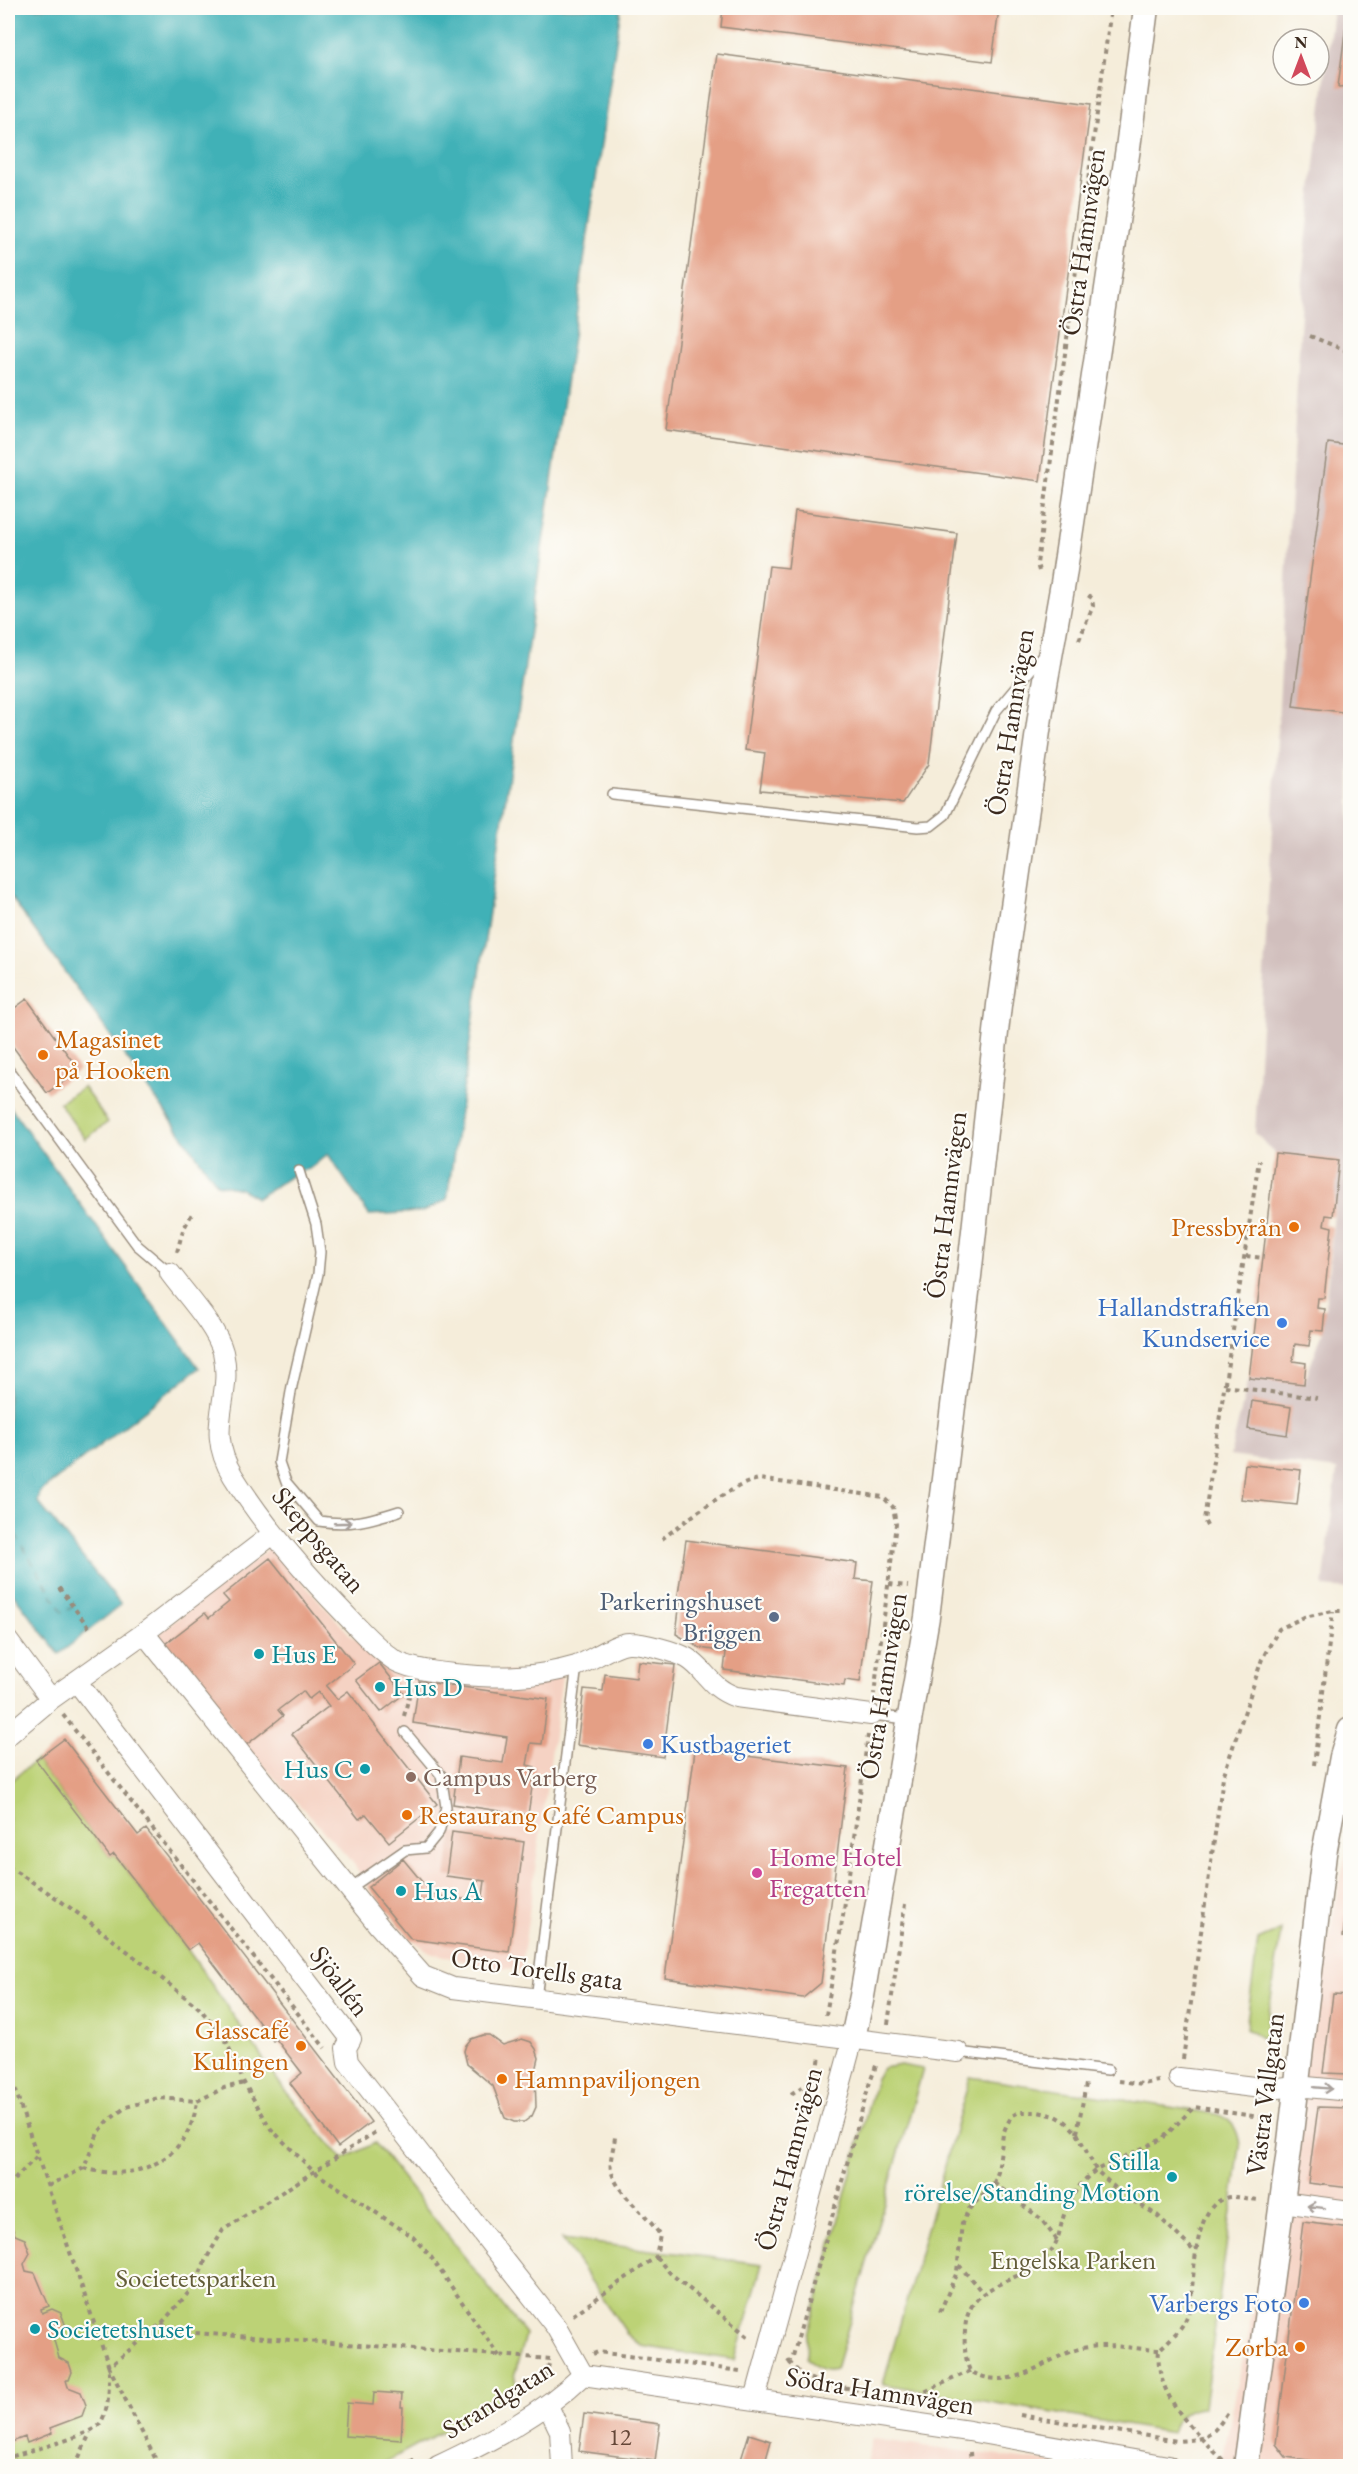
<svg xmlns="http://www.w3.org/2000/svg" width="1358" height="2474" viewBox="0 0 1358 2474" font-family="'EB Garamond',serif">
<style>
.built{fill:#f5d2c3}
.industrial{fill:#d1bfbd}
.green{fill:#bcd276;stroke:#7c7e4a;stroke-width:1.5}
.water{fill:#40b1b7;stroke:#3e6e6a;stroke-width:1.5}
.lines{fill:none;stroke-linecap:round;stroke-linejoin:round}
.ferry{stroke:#3d605b;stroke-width:1.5;stroke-dasharray:8 6;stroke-linecap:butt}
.building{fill:#e49f85}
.service-casing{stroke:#988c7c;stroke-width:12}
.minor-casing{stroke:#988c7c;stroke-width:22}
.tertiary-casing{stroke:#988c7c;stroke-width:27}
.path{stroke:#988c7c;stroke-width:4;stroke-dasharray:4.5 4.5;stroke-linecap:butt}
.service{stroke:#fff;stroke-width:9}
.minor{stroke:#fff;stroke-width:20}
.tertiary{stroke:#fff;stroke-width:24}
.oneway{stroke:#a79f9a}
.food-dot{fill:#e8710a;stroke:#fdfcf7;stroke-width:2}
.shop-dot{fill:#3f7fe0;stroke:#fdfcf7;stroke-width:2}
.service-dot{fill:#5c6f8a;stroke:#fdfcf7;stroke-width:2}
.culture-dot{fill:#0f9aa8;stroke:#fdfcf7;stroke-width:2}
.education-dot{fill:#8d6e63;stroke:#fdfcf7;stroke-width:2}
.hotel-dot{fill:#d1479c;stroke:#fdfcf7;stroke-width:2}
.labels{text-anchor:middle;stroke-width:4.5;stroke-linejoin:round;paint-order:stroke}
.number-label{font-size:24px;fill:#654738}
.street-label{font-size:27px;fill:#3b2a1e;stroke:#fdfcf7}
.food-label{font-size:27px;fill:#c56008;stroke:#fdfcf7;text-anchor:start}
.shop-label{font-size:27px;fill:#366cbe;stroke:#fdfcf7;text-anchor:end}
.service-label{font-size:27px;fill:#4e5e75;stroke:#fdfcf7;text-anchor:end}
.culture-label{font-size:27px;fill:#0d838f;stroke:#fdfcf7;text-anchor:start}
.education-label{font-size:27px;fill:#785e54;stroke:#fdfcf7;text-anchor:start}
.hotel-label{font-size:27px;fill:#b23c85;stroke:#fdfcf7;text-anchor:start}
.park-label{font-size:27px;fill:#625c38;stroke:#fdfcf7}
</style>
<rect width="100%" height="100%" fill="#fdfcf7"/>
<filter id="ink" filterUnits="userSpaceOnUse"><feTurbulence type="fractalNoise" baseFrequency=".0167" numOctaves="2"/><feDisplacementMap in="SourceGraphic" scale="12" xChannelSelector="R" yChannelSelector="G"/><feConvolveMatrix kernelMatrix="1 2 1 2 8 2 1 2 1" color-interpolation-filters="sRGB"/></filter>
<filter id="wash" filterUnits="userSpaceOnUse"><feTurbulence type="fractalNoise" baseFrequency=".008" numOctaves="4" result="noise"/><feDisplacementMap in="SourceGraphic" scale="24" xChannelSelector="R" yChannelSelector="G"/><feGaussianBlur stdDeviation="1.35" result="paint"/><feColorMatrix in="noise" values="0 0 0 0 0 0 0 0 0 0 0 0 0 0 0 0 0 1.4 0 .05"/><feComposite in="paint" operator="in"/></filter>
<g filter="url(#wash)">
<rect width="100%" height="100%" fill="#f5edda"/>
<!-- built -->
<path class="built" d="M271 1547 351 1636 385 1660 562 1677 521 1970 477 1965 430 1952 411 1939 368 1887 354 1864 245 1746 158 1634Z
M1350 1833V2466H1221Z
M872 2439 1075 2466H865Z"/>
<!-- industrial -->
<path class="industrial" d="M1333 8H1350V1589L1323 1587 1337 1470 1230 1456 1249 1378 1304 1383 1323 1331 1339 1160 1275 1153 1255 1133 1304 261Z"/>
<!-- green -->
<path class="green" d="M83 1087 108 1122 85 1139 59 1103Z
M36 1760 110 1857 114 1854 188 1950 283 2088 343 2159 375 2143 525 2334 515 2373 518 2390 378 2466H8V1783Z
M1281 1930 1265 2040 1246 2029 1258 1940Z
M900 2065 923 2069 836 2369C823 2372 816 2368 807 2358L808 2335 876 2078 883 2068Z
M970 2077 1216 2114C1232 2119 1238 2129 1240 2146L1204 2407C1186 2407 1176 2416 1172 2433L883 2384Z
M562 2239 762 2264 735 2360 641 2346 628 2335Z"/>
<!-- water -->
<path class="water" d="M8 8H621L447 1200 422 1212 369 1215 328 1154 309 1169 299 1171 257 1198 241 1189 217 1184 8 893Z
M8 1104 199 1368 40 1492 38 1502 121 1605 59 1654 8 1587Z"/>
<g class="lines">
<!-- ferry -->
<path class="ferry" d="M8 1522 63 1613 73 1607"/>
</g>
<g id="blocks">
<!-- building -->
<path class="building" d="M723 8H999L992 62 721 27Z
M1346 25 1350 27V86L1338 87Z
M717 54 1091 104 1040 481 666 430Z
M1349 309H1350V342L1346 341Z
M1328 443 1350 446V713L1293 706Z
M795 511 957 533 929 764 903 803 760 790 765 753 745 750 769 566 788 568Z
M27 999 79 1070 47 1093 8 1040V1013Z
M1275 1153 1339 1160 1333 1216 1326 1215 1324 1225 1332 1227 1324 1298H1318L1317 1308 1325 1309 1323 1331 1311 1330 1309 1346 1295 1344 1293 1361 1306 1363 1304 1384 1249 1378Z
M1252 1401 1291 1407 1287 1435 1248 1429Z
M1245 1464 1301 1470 1297 1505 1241 1499Z
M686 1540 857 1563 855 1579 873 1581 860 1682 845 1680 844 1686 724 1670 726 1652 700 1648 676 1634 680 1601H677Z
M270 1558 354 1664 326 1686 337 1699 348 1691 437 1804 389 1842 366 1814 359 1819 292 1734 329 1706 318 1692 309 1699 303 1691 278 1710 283 1716 245 1746 165 1644 205 1613 209 1618 229 1602 223 1595Z
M638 1661 675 1665 663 1757 577 1745 584 1689 603 1691 605 1674 636 1678Z
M379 1663 404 1694 381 1712 356 1680Z
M419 1681 548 1699 542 1744 531 1743 527 1765 535 1767 528 1815 453 1804 459 1757 503 1763 507 1737 413 1723Z
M64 1739 138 1835 146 1829 371 2122 338 2147 290 2083 302 2073 276 2039 273 2041 198 1943 188 1950 114 1854 110 1857 36 1760Z
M695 1750 848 1768 821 1983 803 1998 665 1978Z
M452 1832 524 1842 509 1952 411 1939 368 1887 403 1859 433 1895 482 1902 485 1881 446 1876Z
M1348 1897 1350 1898V1938L1343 1937Z
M1333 1994 1350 1995V2074L1323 2073Z
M483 2035H489L503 2045 522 2039 531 2042 536 2049 539 2058 535 2075 536 2107 532 2116 524 2122H514L505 2118 493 2086 467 2064 464 2051 466 2045 471 2039Z
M1318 2107 1350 2108V2188L1308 2183Z
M8 2216 15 2235 25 2239 30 2253 24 2264 26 2271 35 2273 49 2306 41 2309 42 2313 52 2309 61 2313 65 2324 62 2333 53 2337 59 2358 69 2363 72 2372 69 2380H66L68 2387 81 2392 86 2405 82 2416 50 2428 52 2433 27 2443 25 2437 9 2443 8 2438Z
M1303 2222 1350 2228V2466L1286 2457 1276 2444Z
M374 2392 402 2394 401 2407H403L401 2440 345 2436 347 2403 373 2405Z
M584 2414 660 2424 655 2461 579 2451Z
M749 2434 771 2441 764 2466H739Z"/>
</g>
</g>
<g filter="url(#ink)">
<use href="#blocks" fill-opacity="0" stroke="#988c7c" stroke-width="1.5"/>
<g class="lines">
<defs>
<path id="service" d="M612 794 918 827 931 826 945 815 996 711 1044 654
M8 1069 137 1245 170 1273
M299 1171 316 1224 320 1252 318 1274 292 1386 279 1462 286 1482 319 1521C350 1526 370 1520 399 1511
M871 1715 908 1719
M349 1889 405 1850 426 1848 439 1832 446 1807 441 1775 405 1732
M536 1999 577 1665
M958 2052 1108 2070"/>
<path id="minor" d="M170 1273C186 1295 216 1326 223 1352 234 1399 203 1427 233 1476 264 1526 303 1571 344 1613 359 1629 375 1647 394 1660 416 1674 490 1678 518 1676 537 1675 559 1671 576 1666 591 1661 616 1642 630 1643 644 1643 674 1651 687 1658 707 1670 708 1687 736 1697L871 1715
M144 1633 273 1534
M8 1641 51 1699
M77 1682 351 2039 346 2048 348 2062 556 2327 583 2375
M8 1735 51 1699 144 1633 379 1926 423 1976 453 1988 958 2052
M1179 2078 1270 2089 1296 2086 1350 2091
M1282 2202 1350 2211
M583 2375 969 2431 1168 2466
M755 2399 853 2038
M548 2406 560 2431 562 2466
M438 2466C491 2441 541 2415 583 2375"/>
<path id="tertiary" d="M853 2038 862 1996 927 1617 969 1276 999 1005 1043 696 1063 583 1128 148 1146 8
M1246 2466 1289 2150 1324 1854 1342 1757 1350 1730"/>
</defs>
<!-- service casing -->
<use href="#service" class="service-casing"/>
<!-- minor casing -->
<use href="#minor" class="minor-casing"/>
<!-- tertiary casing -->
<use href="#tertiary" class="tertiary-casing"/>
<!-- path -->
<path class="path" d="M1349 58H1350
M1310 336 1350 352
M1039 571 1037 564 1111 8
M1079 640 1093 606 1092 598 1085 593
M1350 715V719
M177 1252 183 1230 193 1212
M1246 1256 1263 1258
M1225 1386 1317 1398
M1207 1526 1204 1520 1259 1160
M662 1539C686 1521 730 1485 759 1479L883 1497 893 1507 896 1524 874 1694
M889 1584 908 1586
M59 1588 90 1629
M63 1715 325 2048
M404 1716 411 1688
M1314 1765 1333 1611
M8 1867C76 1907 136 1959 198 2007L224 2036 244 2083 271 2129 313 2171 413 2237 431 2257 499 2356
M826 2015 844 1910 868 1735
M888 2024 905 1904
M1183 2059 1223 1777 1262 1659 1279 1629 1304 1617 1333 1611H1350
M8 2063 21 2108 109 2367C109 2384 110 2406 101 2422 93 2437 27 2450 8 2458
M1119 2081 1143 2084 1159 2081
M791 2094 817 2077 820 2055
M1077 2133 1086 2084
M1262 2155 1265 2129
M84 2168C137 2184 190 2159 197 2101
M994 2183 1041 2219 1057 2240
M8 2186 37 2156
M48 2186 84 2168 98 2133 109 2120 126 2107 158 2098 197 2101 224 2088 244 2083
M656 2257 670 2273 751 2339
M959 2265 982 2292
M940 2312 957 2272 962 2223 969 2209 994 2183 998 2172 1003 2134 1007 2124 1012 2116 1019 2112H1038L1056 2116 1066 2122 1077 2133 1096 2170 1123 2195 1157 2215 1195 2252
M573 2315 656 2257 660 2235C646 2213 618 2196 611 2170 609 2161 614 2147 615 2137
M161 2324 182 2332 551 2359
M1159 2350C1136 2349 1111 2344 1089 2347 1047 2352 1017 2397 970 2371 965 2359 964 2344 965 2331 967 2276 1028 2287 1053 2248 1059 2239 1060 2228 1063 2218 1069 2198 1080 2182 1096 2170L1162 2139 1194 2107 1266 2118
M593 2354 598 2352 740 2371
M789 2362 803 2376 824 2384 870 2392
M788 2363 793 2356 869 2085 877 2063
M545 2377 550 2361
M909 2399 970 2371
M1020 2415 1177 2441C1208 2439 1211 2437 1229 2411
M970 2452 971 2466
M1223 2460C1194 2432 1154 2394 1159 2350 1170 2339 1183 2329 1188 2314 1196 2287 1190 2209 1225 2198 1235 2195 1247 2199 1258 2200
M75 2466 90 2433
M159 2466 109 2367 161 2324 189 2292 199 2276 205 2261 223 2230 377 2131
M402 2466 417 2458"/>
<!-- service -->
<use href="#service" class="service"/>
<!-- minor -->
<use href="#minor" class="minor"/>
<!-- tertiary -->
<use href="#tertiary" class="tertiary"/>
</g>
<!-- one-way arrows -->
<defs><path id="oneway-shaft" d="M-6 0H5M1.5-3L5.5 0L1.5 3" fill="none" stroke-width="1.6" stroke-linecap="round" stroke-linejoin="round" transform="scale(1.5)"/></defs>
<g class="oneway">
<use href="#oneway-shaft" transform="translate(343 1523) rotate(-2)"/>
<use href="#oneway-shaft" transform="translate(1323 2088) rotate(5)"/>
<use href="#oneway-shaft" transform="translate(1316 2207) rotate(-173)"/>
</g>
</g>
<!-- markers -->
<g class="food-dot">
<circle cx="43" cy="1055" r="6"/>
<circle cx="1294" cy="1227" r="6"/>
<circle cx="407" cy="1815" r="6"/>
<circle cx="301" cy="2046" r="6"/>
<circle cx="502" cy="2079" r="6"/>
<circle cx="1300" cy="2347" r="6"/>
</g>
<g class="shop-dot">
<circle cx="1282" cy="1323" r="6"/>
<circle cx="648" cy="1744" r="6"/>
<circle cx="1304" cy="2303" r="6"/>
</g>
<circle class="service-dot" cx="774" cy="1617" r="6"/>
<g class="culture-dot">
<circle cx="259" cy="1654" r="6"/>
<circle cx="380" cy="1687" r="6"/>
<circle cx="365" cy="1769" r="6"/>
<circle cx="401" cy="1891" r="6"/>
<circle cx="1172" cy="2177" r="6"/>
<circle cx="35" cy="2329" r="6"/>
</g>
<circle class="education-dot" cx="411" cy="1777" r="6"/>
<circle class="hotel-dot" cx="757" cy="1873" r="6"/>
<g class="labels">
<!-- number labels -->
<g class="number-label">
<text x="620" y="2445">12</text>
</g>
<!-- street labels -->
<g class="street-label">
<text transform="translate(1083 242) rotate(-82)" y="9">Östra Hamnvägen</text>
<text transform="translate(1010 722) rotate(-81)" y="9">Östra Hamnvägen</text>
<text transform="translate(946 1205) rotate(-83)" y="9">Östra Hamnvägen</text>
<text transform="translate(319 1540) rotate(50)" y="9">Skeppsgatan</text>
<text transform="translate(883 1686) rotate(-81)" y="9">Östra Hamnvägen</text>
<text transform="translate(537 1969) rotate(8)" y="9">Otto Torells gata</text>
<text transform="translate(340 1981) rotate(53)" y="9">Sjöallén</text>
<text transform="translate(1265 2094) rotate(-83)" y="9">Västra Vallgatan</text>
<text transform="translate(789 2159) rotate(-75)" y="9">Östra Hamnvägen</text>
<text transform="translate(880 2391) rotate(9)" y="9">Södra Hamnvägen</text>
<text transform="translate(498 2399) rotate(-32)" y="9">Strandgatan</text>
</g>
<!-- food labels -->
<g class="food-label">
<text x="55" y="1048">Magasinet<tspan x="55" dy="31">på Hooken</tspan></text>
<text x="1282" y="1236" text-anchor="end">Pressbyrån</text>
<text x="419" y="1824">Restaurang Café Campus</text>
<text x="289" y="2039" text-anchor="end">Glasscafé<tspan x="289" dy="31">Kulingen</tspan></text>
<text x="514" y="2088">Hamnpaviljongen</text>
<text x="1288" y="2356" text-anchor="end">Zorba</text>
</g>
<!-- shop labels -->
<g class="shop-label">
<text x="1270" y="1316">Hallandstrafiken<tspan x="1270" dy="31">Kundservice</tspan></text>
<text x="660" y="1753" text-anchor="start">Kustbageriet</text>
<text x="1292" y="2312">Varbergs Foto</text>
</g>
<!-- service labels -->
<g class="service-label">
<text x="762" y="1610">Parkeringshuset<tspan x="762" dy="31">Briggen</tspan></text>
</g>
<!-- culture labels -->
<g class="culture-label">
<text x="271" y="1663">Hus E</text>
<text x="392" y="1696">Hus D</text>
<text x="353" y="1778" text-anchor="end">Hus C</text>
<text x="413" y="1900">Hus A</text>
<text x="1160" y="2170" text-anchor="end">Stilla<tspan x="1160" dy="31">rörelse/Standing Motion</tspan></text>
<text x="47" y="2338">Societetshuset</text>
</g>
<!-- education labels -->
<g class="education-label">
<text x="423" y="1786">Campus Varberg</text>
</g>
<!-- hotel labels -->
<g class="hotel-label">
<text x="769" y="1866">Home Hotel<tspan x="769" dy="31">Fregatten</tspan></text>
</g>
<!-- park labels -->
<g class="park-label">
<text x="1073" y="2269">Engelska Parken</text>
<text x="196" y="2287">Societetsparken</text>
</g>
</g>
<!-- margin -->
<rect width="1358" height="2474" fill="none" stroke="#fdfcf7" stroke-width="30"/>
<!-- north arrow -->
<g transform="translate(1301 57)"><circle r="28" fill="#fdfcf7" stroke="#afa8a0" stroke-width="1.5"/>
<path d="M0-4.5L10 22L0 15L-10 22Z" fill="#d1495b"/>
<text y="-9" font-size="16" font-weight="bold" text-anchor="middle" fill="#3b2a1e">N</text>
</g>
</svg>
